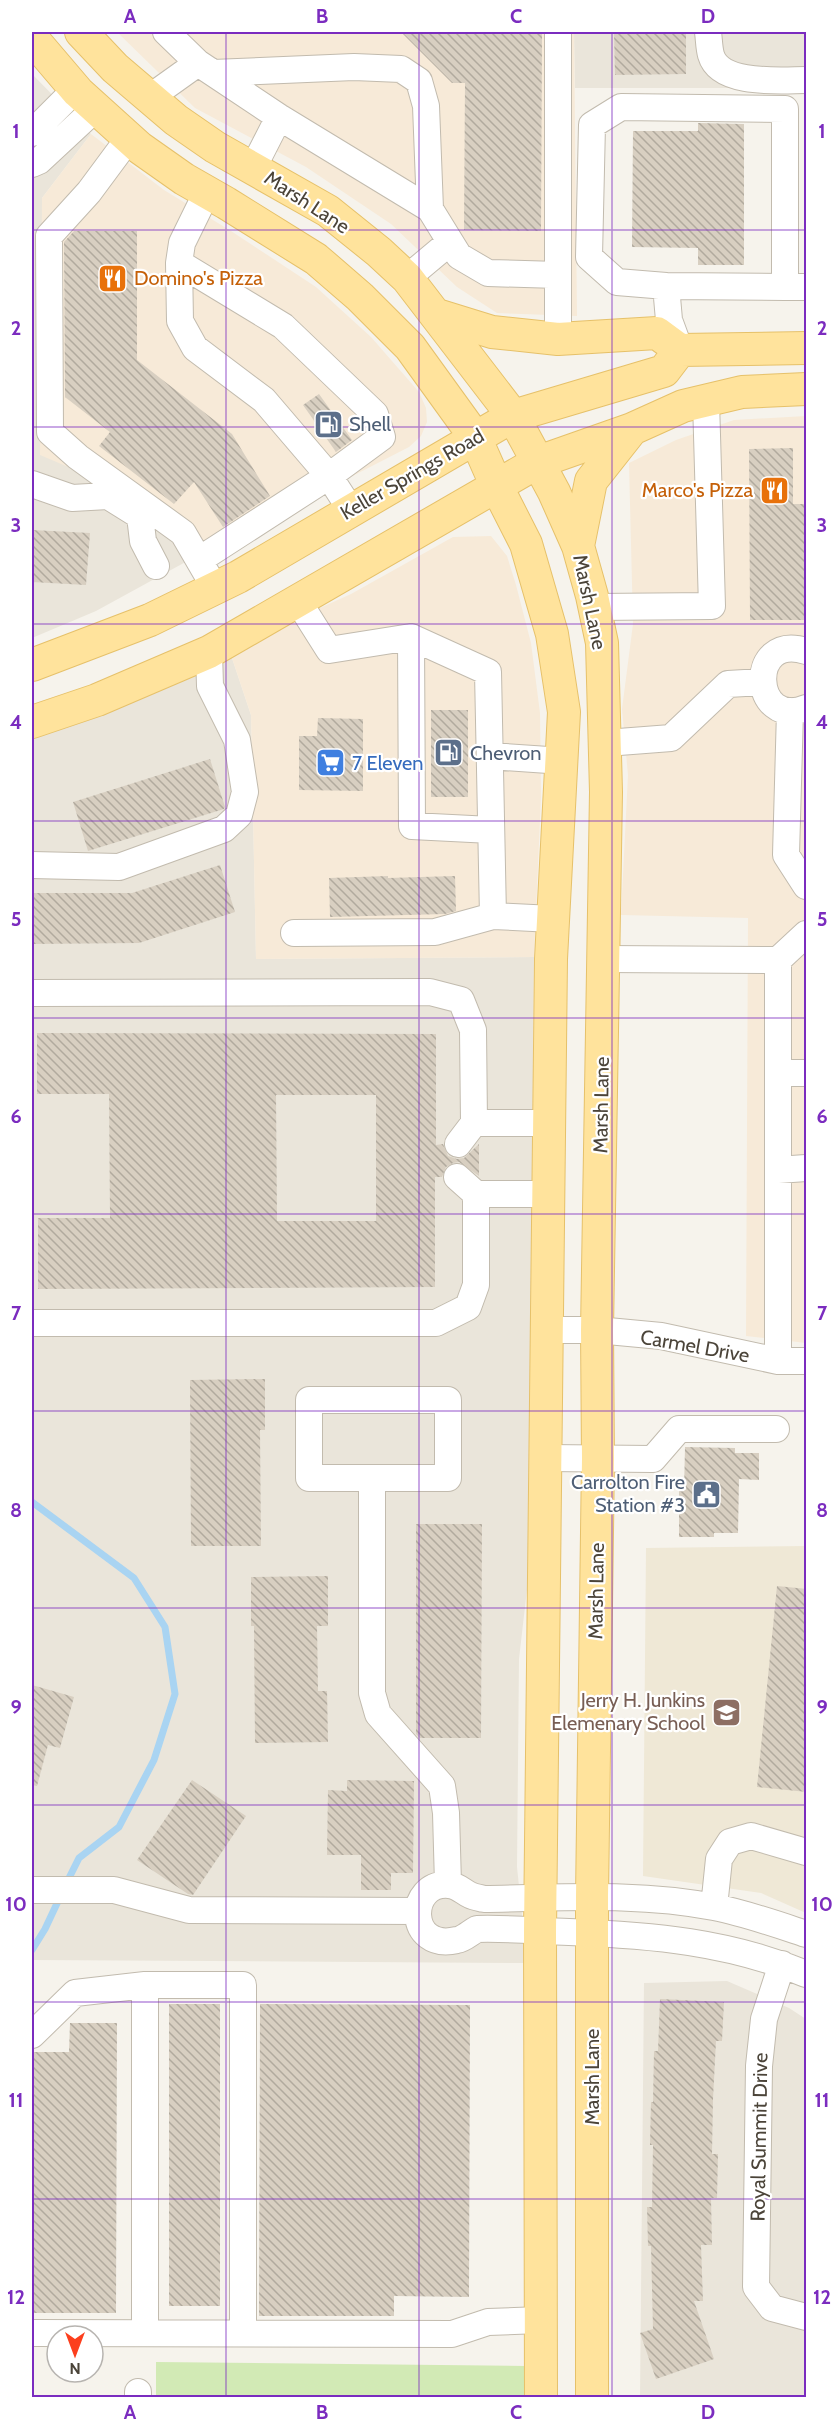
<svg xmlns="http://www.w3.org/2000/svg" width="838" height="2429" viewBox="0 0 838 2429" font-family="Cabin,sans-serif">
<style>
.residential{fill:#eae5da}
.commercial{fill:#f7ead8}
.education{fill:#efe8d6}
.grass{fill:#d2eab5}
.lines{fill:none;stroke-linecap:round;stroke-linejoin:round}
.stream{stroke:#a9d4f2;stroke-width:7}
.building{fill:url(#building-back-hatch);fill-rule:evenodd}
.minor-casing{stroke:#c2bbae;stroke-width:28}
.major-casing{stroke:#e6c16a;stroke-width:34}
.minor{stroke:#fff;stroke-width:26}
.major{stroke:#ffe39c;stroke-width:32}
.grid{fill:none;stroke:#7b2cbf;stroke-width:1.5;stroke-opacity:0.55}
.labels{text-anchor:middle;stroke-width:4.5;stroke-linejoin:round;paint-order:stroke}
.street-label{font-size:20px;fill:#4b4439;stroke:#fff}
.food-label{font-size:20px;fill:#c56008;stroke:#fff;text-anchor:start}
.service-label{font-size:20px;fill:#4e5e75;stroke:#fff;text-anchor:start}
.shop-label{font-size:20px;fill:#366cbe;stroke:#fff;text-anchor:start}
.education-label{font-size:20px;fill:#785e54;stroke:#fff;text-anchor:end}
.neatline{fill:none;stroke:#7b2cbf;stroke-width:2}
.grid-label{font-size:20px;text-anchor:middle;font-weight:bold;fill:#7b2cbf}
</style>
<defs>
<pattern id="building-back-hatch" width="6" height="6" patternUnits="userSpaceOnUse" patternTransform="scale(1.5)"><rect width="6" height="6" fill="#d8cfc1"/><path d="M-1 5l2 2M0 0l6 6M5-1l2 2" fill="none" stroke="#b1aa9e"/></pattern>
</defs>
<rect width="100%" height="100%" fill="#f6f3ec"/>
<!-- residential -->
<path class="residential" d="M574 32H806V88H575Z
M32 74 91 134 42 198 99 480 144 510 191 559 96 611 32 638Z
M229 649 251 715 256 959 534 957 529 1572 519 1659 517 1867 527 1963 32 1960V735Z
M727 1981 789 2008 806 2019V2397L640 2398 644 1983Z"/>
<!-- commercial -->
<path class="commercial" d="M117 32H574L577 316 497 313 457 287 391 224 306 167 195 108Z
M91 134 164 190 231 231 316 287 371 337 419 392 426 408 427 422 421 436 409 447 191 559 144 510 99 480 40 455 42 198Z
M806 416V1343L746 1336 748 918 621 915 628 775 622 709 633 624 629 463 676 440 734 420Z
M491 536 507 556 516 585 531 643 540 713 541 797 534 957 256 959 251 715 229 649 351 594 453 537Z"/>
<!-- education -->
<path class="education" d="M806 1546V1913L761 1893 643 1876 646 1548Z"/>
<!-- grass -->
<path class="grass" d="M156 2362 526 2366V2397L156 2398Z"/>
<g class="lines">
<!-- stream -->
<path class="stream" d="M32 1502 134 1578 165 1627 175 1694 154 1760 119 1827 79 1858 66 1884
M32 1950 45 1929 60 1897"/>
</g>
<!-- building -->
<path class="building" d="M401 32H542L541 231 464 230 465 83H452Z
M614 32H686V74L615 75Z
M698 123 744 124V265H698V248L632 247 633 131H698Z
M74 231H137V360L232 434 270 496 223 527 194 482 174 504 99 446 110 432 65 397 64 242Z
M319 394 352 440 336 452 303 405Z
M793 448V504H807V620H750L749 449Z
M32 530 90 533 86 585 32 582Z
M431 710H468V797H431Z
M318 718 363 719V791L299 790V736H317Z
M210 759 225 807 224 809 88 851 73 802Z
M220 865 235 912 139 943 32 944V893H132Z
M388 876V878L455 876 456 911 445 914 330 917 329 878Z
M37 1033 436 1034V1145L443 1144 448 1156 457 1159 464 1158 479 1144V1176L459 1162 453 1163 446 1167 442 1177H435V1287L38 1289V1218H110L109 1094H37ZM276 1095H376V1221H277Z
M265 1379V1430H260L261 1546H191L190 1380Z
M685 1447 735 1448V1453H759V1480L739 1479 738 1533H714V1537H679V1491H684Z
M416 1524H482L481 1738H420L416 1734Z
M328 1576V1626H317L318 1691H327L328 1742 255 1743 254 1626H251V1577Z
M777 1586 807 1589V1792L757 1787Z
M32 1685 74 1697 60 1748 48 1745 37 1786 32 1785Z
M192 1780 246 1816 193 1895 188 1894 137 1860Z
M347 1780 414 1781 413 1873H391V1890H361V1855H327L328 1790 347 1791Z
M660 1999 724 2002 722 2041H716L713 2099 712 2154H718L717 2198H711L712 2245H701L703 2301H694L714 2359 656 2379 640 2333 653 2329 651 2246H648L647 2207H652L653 2145H650L651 2102H653L654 2051H658Z
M169 2004H220V2306H169Z
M260 2004 470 2005 469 2297 394 2296V2316H259Z
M70 2023H117L116 2313H32V2052H69Z"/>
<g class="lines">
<defs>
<path id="minor" d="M166 32 198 63 279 117 430 209 459 256 488 273 558 275
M708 32C709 39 709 48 711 55 720 86 781 80 806 80
M213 73 354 67 401 69 419 81 426 106 430 209
M149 98 198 63
M32 133 76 89
M129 138 89 192 49 236 50 432 78 457 183 533 215 588
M32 164 39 161 96 108
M253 168 279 117
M179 263 283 326 375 414 382 437 329 476 351 510
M407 278 450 242
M666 286 785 287
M558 339V32
M680 350 669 320 666 286 617 282 589 257 592 125 621 107 785 109V287H806
M32 484 72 498 108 496 140 516 143 541 156 566
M199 560 329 476 264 400 195 348 180 321 179 263 182 243 207 192
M298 601 329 650 411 637 488 672 493 916 553 919
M595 607 712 606 706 401
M411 637 412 826 491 830
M806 708C752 730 746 632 806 651
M790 711 786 855 806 886
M606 743 671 738 728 684 762 682
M490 756 563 761
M32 865 119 867 224 829 239 815 245 792 237 740 210 686 209 652
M294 933 435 932 493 916
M604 959 778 960 806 934
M32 993 430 992 461 1000 473 1030 474 1123 458 1144
M778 1073H806
M474 1123H549
M778 1170 806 1168
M476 1194H548
M32 1323H436L468 1307 476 1285V1194L457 1177
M547 1330H597L661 1336 778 1361H806
M778 1361V960
M546 1458 653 1459 679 1429H776
M372 1478H309V1400H448V1478H372V1693L378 1714 442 1786 446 1813 448 1884
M32 1890H114L189 1910 417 1911
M714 1907 719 1859 730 1842 751 1836 806 1852
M806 1934C776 1924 745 1913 714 1907 638 1892 561 1898 484 1899 480 1898 474 1897 470 1895 463 1892 459 1886 449 1885 407 1881 406 1952 457 1940 464 1939 471 1932 477 1929 508 1928 538 1931 569 1932 651 1935 730 1942 806 1974
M782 1964 764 2019 759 2066 756 2287 772 2308 806 2317
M32 2035 75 1993 145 1985
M145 2332V1985H243V2332
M32 2333 452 2334 488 2322 540 2320
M138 2398V2392"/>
<path id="major" d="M81 32 115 68 176 120 215 147 328 211 379 252 407 278 513 416 554 492 578 546 592 596 602 643 606 792 597 1330 598 1459 592 1897V2398
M32 38 78 92 140 148 184 179 226 203 316 259 360 297 410 347 475 437 497 487 526 544 552 634 564 712 551 959 540 1931 541 2398
M437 315 492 332 558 339 657 333 680 350
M680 350 806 348
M578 546 591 481 632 429
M32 665 150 620 238 577 513 416 664 371 680 350
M32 722 97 700 209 652 538 462 632 429 683 406 742 392 806 389"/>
</defs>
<!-- minor casing -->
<use href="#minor" class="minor-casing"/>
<!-- major casing -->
<use href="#major" class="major-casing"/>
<!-- minor -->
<use href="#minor" class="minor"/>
<!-- major -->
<use href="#major" class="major"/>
</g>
<!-- grid -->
<path class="grid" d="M226 32V2398M419 32V2398M612 32V2398M32 230H806M32 427H806M32 624H806M32 821H806M32 1018H806M32 1214H806M32 1411H806M32 1608H806M32 1805H806M32 2002H806M32 2199H806"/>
<!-- icons -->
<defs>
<symbol id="restaurant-square" viewBox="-11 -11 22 22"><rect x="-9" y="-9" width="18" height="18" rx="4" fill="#e8710a" stroke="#fff"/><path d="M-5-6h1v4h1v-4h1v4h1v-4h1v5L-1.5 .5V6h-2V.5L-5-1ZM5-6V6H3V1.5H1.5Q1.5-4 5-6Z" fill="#fff"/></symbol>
<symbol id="fuel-square" viewBox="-11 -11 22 22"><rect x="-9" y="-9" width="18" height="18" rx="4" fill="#5c6f8a" stroke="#fff"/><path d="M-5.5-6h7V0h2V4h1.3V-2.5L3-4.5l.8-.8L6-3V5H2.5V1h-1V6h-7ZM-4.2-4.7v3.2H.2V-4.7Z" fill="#fff"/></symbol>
<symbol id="supermarket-square" viewBox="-11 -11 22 22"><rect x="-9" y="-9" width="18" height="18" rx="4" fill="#3f7fe0" stroke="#fff"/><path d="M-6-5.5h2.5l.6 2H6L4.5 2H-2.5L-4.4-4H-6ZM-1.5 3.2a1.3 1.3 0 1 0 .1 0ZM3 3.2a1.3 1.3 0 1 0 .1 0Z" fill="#fff"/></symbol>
<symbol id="civic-square" viewBox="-11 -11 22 22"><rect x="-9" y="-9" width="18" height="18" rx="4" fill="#5c6f8a" stroke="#fff"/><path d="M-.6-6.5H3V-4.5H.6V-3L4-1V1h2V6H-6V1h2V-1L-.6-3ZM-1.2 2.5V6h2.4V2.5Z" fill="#fff"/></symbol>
<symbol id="school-square" viewBox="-11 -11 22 22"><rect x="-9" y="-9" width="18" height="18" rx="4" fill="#8d6e63" stroke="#fff"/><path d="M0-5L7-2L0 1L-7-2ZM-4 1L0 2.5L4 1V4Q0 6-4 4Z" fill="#fff"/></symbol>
</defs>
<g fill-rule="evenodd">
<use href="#restaurant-square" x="96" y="262" width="33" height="33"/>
<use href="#fuel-square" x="312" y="408" width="33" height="33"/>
<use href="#restaurant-square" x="758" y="474" width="33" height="33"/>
<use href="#fuel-square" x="432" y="736" width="33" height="33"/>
<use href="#supermarket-square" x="314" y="746" width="33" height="33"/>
<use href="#civic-square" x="690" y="1478" width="33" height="33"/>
<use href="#school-square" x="710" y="1696" width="33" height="33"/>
</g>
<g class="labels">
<!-- street labels -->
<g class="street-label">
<text transform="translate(307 202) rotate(33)" y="7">Marsh Lane</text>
<text transform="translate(412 474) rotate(-30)" y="7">Keller Springs Road</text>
<text transform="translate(590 602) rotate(78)" y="7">Marsh Lane</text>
<text transform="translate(601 1105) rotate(-89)" y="7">Marsh Lane</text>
<text transform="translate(695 1346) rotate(10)" y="7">Carmel Drive</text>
<text transform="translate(596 1591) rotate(-89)" y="7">Marsh Lane</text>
<text transform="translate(592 2077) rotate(-90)" y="7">Marsh Lane</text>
<text transform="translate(759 2137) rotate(-89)" y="7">Royal Summit Drive</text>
</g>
<!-- food labels -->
<g class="food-label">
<text x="134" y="285">Domino's Pizza</text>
<text x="753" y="497" text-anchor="end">Marco's Pizza</text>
</g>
<!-- service labels -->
<g class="service-label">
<text x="349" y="431">Shell</text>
<text x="470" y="760">Chevron</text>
<text x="685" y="1489" text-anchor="end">Carrolton Fire<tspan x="685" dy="23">Station #3</tspan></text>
</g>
<!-- shop labels -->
<g class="shop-label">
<text x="352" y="770">7 Eleven</text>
</g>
<!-- education labels -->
<g class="education-label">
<text x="705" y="1707">Jerry H. Junkins<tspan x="705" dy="23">Elemenary School</tspan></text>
</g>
</g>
<!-- border -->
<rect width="838" height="2429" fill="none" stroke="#ffffff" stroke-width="66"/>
<!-- north arrow -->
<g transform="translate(75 2354) rotate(180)"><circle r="28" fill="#ffffff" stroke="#b7b4b0" stroke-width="1.5"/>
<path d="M0-4.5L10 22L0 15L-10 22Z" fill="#fc3f1d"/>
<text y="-9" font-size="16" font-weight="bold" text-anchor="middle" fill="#4b4439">N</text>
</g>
<rect x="33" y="33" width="772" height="2363" class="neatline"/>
<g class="grid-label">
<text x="130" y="23">A</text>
<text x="322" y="23">B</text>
<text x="516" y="23">C</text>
<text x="708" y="23">D</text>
<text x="16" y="138">1</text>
<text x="822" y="138">1</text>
<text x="16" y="335">2</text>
<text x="822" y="335">2</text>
<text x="16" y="532">3</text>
<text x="822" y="532">3</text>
<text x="16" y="729">4</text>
<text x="822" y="729">4</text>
<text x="16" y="926">5</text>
<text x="822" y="926">5</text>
<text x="16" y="1123">6</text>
<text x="822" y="1123">6</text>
<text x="16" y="1320">7</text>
<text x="822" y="1320">7</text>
<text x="16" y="1517">8</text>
<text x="822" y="1517">8</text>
<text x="16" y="1714">9</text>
<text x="822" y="1714">9</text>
<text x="16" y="1911">10</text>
<text x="822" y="1911">10</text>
<text x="16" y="2107">11</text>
<text x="822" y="2107">11</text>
<text x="16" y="2304">12</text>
<text x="822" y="2304">12</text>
<text x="130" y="2419">A</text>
<text x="322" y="2419">B</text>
<text x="516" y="2419">C</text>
<text x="708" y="2419">D</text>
</g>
</svg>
